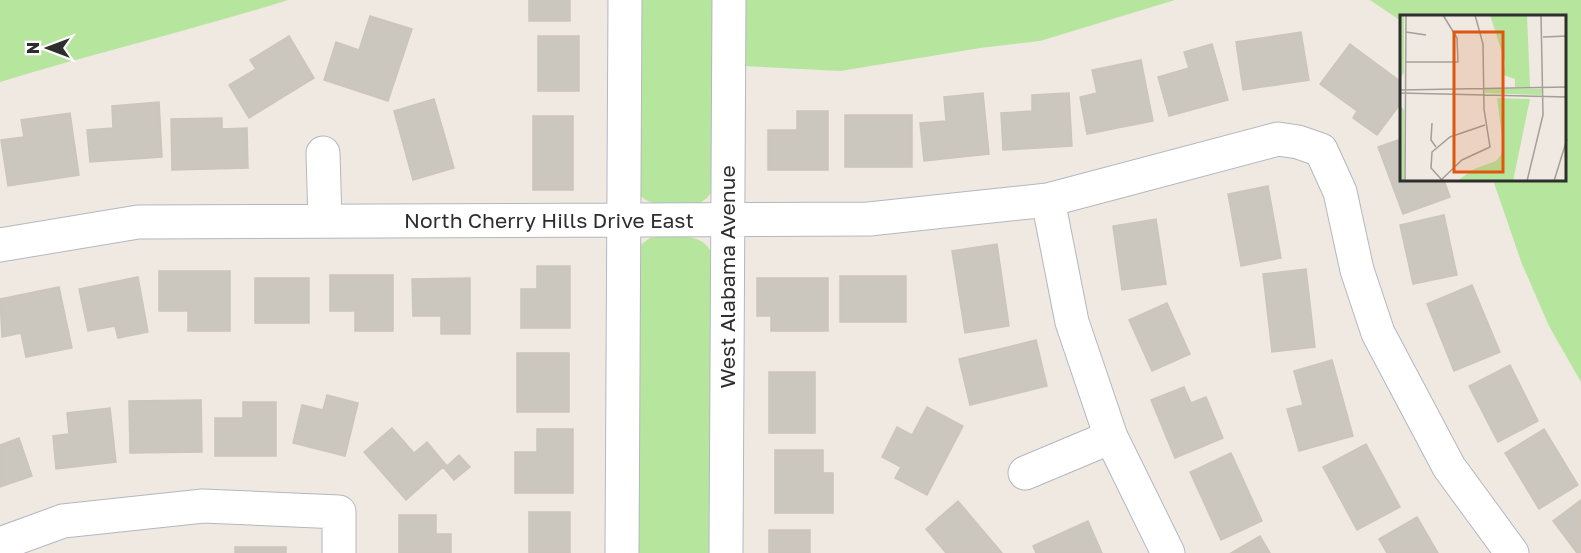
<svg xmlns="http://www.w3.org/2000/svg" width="1581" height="553" viewBox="0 0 1581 553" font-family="'Golos Text',sans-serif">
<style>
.green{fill:#b6e59e}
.building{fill:#cbc7bf;stroke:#cbc5ba;stroke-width:1.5}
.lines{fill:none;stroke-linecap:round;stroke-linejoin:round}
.minor-casing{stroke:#b4b7c1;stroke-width:35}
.minor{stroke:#fff;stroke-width:33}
.labels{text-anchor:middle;stroke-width:4.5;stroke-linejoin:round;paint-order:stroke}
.street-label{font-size:21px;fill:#2e2e2e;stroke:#fff}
.inset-road{fill:none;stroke:#a29e99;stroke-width:1.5}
.view{fill:#df570e;fill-opacity:0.15;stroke:#df570e;stroke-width:3}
.inset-edge{fill:none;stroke:#2e2e2e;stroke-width:3}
</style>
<rect width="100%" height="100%" fill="#efe9e1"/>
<!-- green -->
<path class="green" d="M0 0H288C193 30 95 53 0 82Z
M636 0H715L714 186C711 195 705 201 696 205 676 205 653 210 639 194Z
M745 0H1175L1040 41 980 48 840 71 743 66Z
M1370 0H1581V382L1549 326 1522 264 1493 180H1564V16H1401V21Z
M657 237C676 237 702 232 711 252L712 553H633L639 246 650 238Z"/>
<!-- building -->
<path class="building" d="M529 0H570V21H529Z
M370 16 412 29 388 101 324 80 336 42 359 50Z
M1301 32 1309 80 1243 90 1236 42Z
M289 36 314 78 249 118 229 85 256 69 250 60Z
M538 36H579V91H538Z
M1212 44 1228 100 1169 116 1158 77 1189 68 1184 52Z
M1350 44 1401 82V103L1377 135 1353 118 1357 111 1320 84Z
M1141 60 1153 121 1087 134 1080 97 1097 93 1092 70Z
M983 93 989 154 924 161 920 123 946 121 944 97Z
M1069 93 1072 146 1003 150 1001 113 1032 111V95Z
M434 99 454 168 413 180 394 111Z
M159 102 162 157 90 162 87 130 113 128 112 106Z
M797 111H828V170H768V130H797Z
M70 113 79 175 8 186 1 140 24 137 21 120Z
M845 115H912V167H845Z
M533 116H573V190H533Z
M222 118V129L247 128 248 168 172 170 171 119Z
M1401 139V180H1444L1450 197 1403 214 1378 147Z
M1268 186 1281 258 1241 266 1228 194Z
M1444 215 1457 275 1413 284 1400 225Z
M1156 219 1166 284 1122 290 1113 226Z
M997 244 1009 326 965 333 952 251Z
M537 266H570V328H521V289H537Z
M1306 269 1315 347 1272 352 1263 274Z
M159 271H230V331H188V311H159Z
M330 275H393V331H355V311H330Z
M840 276H906V322H840Z
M138 277 148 332 118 338 115 326 88 331 79 289Z
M255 278H309V323H255Z
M470 278V334H441V316H413L412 279Z
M757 278H828V331H771V316H757Z
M1472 285 1500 352 1454 371 1427 304Z
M59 287 72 348 26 357 21 333 2 337 0 299Z
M1167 303 1190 354 1152 371 1129 320Z
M1036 340 1047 386 970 405 959 359Z
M517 353H569V412H517Z
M1332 360 1353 436 1299 451 1287 409 1303 405 1294 371Z
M1510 365 1538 421 1498 442 1469 386Z
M769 372H815V433H769Z
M1184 387 1191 403 1206 397 1223 438 1175 458 1151 400Z
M327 395 358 403 345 456 293 443 302 405 323 410Z
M201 400 202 452 130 453 129 401Z
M243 402H276V456H215V418H243Z
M927 407 963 426 927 495 895 478 901 467 882 457 897 427 912 435Z
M110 408 116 462 56 469 53 436 69 434 67 413Z
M392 428 414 453 427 442 447 466 459 455 470 467 454 480 443 467 406 500 364 452Z
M537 429H573V493H515V452H537Z
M1544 429 1578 485 1539 509 1505 453Z
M19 438 32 476 0 487V445Z
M1366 444 1400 507 1357 530 1323 467Z
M775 450H823V473H833V513H775Z
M1231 453 1262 521 1221 540 1190 472Z
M1581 500V553H1577L1553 521Z
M958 501 1002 553H946L926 529Z
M529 512H570V553H529Z
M399 515H436V534H451V553H399Z
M1417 517 1438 553H1387L1379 539Z
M1088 521 1102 553H1036L1033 546Z
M769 530H810V553H769Z
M1260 536 1270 553H1231Z
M235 547H286V553H235Z"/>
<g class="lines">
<defs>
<path id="minor" d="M323 153 325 221
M1048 200 1072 322 1111 437 1168 553
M0 245 138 222 869 219 1048 200 1278 139 1298 142 1321 150 1340 192 1357 270 1378 333 1449 467 1512 553
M1025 473 1111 437
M0 544 63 521 203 506 339 512V553
M622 553 625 0
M726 553 729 0"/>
</defs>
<!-- minor casing -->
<use href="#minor" class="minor-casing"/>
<!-- minor -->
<use href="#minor" class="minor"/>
</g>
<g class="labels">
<!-- street labels -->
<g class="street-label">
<text x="549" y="228">North Cherry Hills Drive East</text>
<text transform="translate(728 277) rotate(-90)" y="7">West Alabama Avenue</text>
</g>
</g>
<!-- overview -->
<g transform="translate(1400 15)">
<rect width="166" height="166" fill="#efe9e1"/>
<path d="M0 0H4V58L1 62ZM90 0H127L130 72H115V64L103 60 105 47ZM85 74H142L141 80 85 78ZM97 83 130 84 113 166H57L74 154 96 146 104 136ZM1 91 4 95V166H0Z" fill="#b6e59e"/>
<path class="inset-road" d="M6 17 26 20M143 22 167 21M6 47H58L57 23 43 0M0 75 167 72M0 78 167 82M32 108 31 125 36 132M41 164 31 153 32 137 50 122 85 110M5 166 6 0M40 166 62 145 90 132 84 94 83 29 75 0M127 166 143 100 141 0M154 166 167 124"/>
<path class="view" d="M54 17H103V157H54Z"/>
<rect width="166" height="166" class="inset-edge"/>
</g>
<!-- north arrow -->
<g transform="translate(48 48) rotate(270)" stroke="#ffffff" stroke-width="4.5" paint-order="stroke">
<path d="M0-4.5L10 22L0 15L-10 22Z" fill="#2e2e2e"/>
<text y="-9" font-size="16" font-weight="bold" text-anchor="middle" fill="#2e2e2e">N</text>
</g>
</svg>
